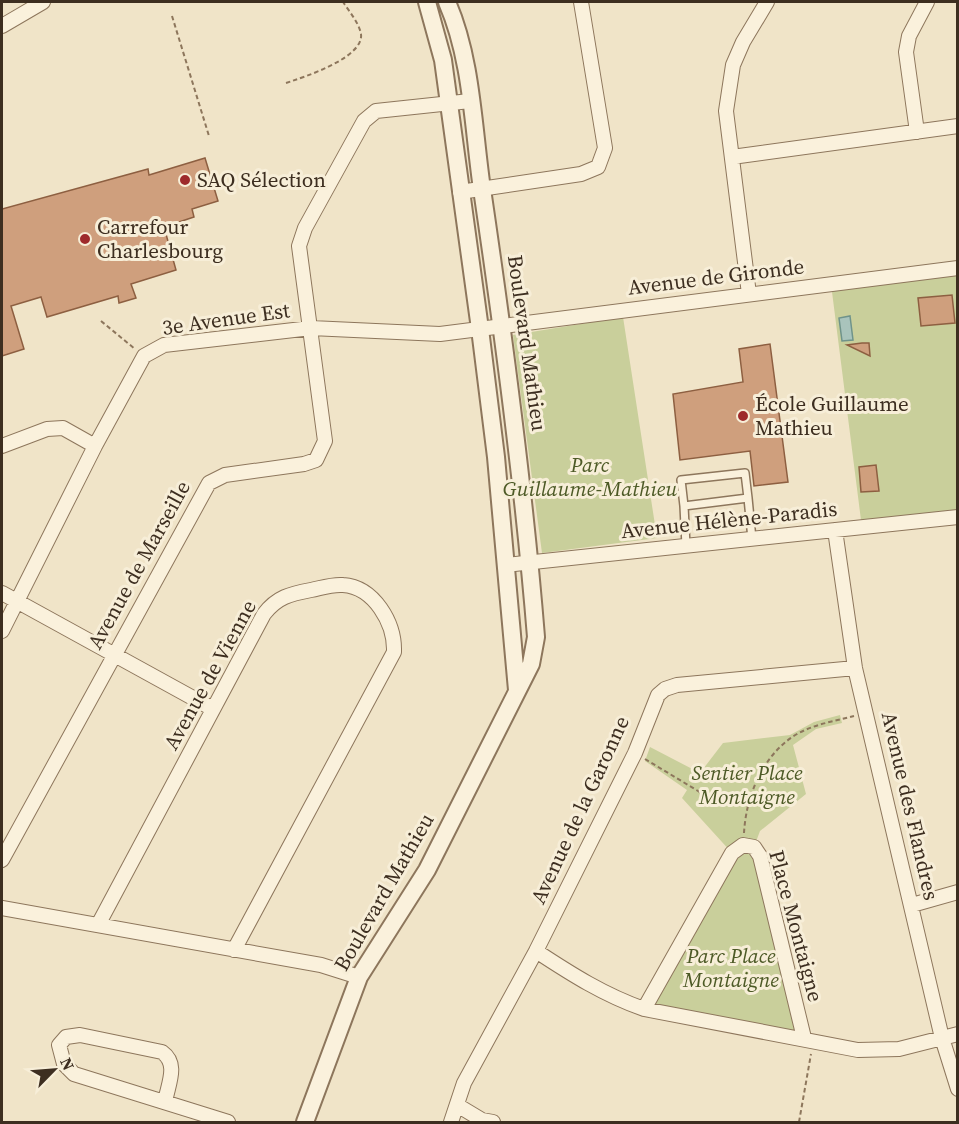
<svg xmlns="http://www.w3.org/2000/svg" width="959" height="1124" viewBox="0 0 959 1124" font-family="'Source Serif 4',serif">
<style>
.green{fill:#c9cf9b}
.water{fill:#a9c4bc;stroke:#6f938a;stroke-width:1.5}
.building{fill:#cf9f7d;stroke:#8d5f41;stroke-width:1.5}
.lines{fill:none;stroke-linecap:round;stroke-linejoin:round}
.service-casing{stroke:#8d765c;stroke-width:10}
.minor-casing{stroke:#8d765c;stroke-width:16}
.tertiary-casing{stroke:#8d765c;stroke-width:20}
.path{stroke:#8d765c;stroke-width:2;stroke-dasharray:4.5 3;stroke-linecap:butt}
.service{stroke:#faf1dc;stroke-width:7}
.minor{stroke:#faf1dc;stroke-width:14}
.tertiary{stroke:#faf1dc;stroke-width:16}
.poi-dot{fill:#9e2a2b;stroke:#f7eed8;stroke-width:2}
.labels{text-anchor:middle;stroke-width:6;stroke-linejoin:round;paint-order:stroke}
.poi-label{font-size:21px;fill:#3d2e20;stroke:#f7eed8;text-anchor:start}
.street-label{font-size:21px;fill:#3d2e20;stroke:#f7eed8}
.park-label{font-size:21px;font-style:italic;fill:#4d5a26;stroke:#f7eed8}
</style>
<rect width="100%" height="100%" fill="#f0e4c8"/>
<!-- green -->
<path class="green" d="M957 268V517L862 528 831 284Z
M623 317 657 538 542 553 513 335Z
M840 715 842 723 816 729 793 745 806 794 760 831 754 847 804 1038 644 1009 732 853 682 798 687 790 645 761 650 747 700 773 723 743 790 735 814 722Z"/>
<!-- water -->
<path class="water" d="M850 316 853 340 842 341 839 318Z"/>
<!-- building -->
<path class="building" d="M205 158 218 201 192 209 194 217 164 227 176 270 131 284 136 298 119 303 118 296 47 317 41 297 11 306 24 349 2 356V209L148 169 149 175Z
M952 295 955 323 921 326 918 298Z
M862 343H869L870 356 847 345Z
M770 344 788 482 754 486 750 451 680 460 673 394 743 382 739 349Z
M876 465 879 491 861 492 859 467Z"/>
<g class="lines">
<defs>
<path id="service" d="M684 506 681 480 745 473 748 498
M686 546 684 506 748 498 752 539"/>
<path id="minor" d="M2 26 43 2
M917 132 906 52 909 36 927 2
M732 157 958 126
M460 192 581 174 598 167 605 148 581 2
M749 294 726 111 733 65 743 42 767 2
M2 446 47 429 63 428 95 446
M835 530 855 668 942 1038 958 1089
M505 565 958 517
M2 593 213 709
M2 631 95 446 144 356 164 345 311 328 440 334 958 268
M2 860 209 483 225 475 304 464 316 460 325 441 299 246 305 228 364 121 376 111 470 101
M912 905 958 892
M2 908 321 965 359 977
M98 925 264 614C277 597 290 594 311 590 321 588 332 584 343 585 374 587 395 623 394 652L234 950
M536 951C571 974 604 995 644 1009L858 1050 899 1049 958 1034
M644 1009 732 853 743 845 754 847 760 856 804 1038
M165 1102C168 1084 179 1064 162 1052L80 1035 66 1037 59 1045 64 1064 74 1074 228 1122
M457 1105 482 1120 493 1122
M451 1122 464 1083 536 951 635 753 658 695 665 689 677 685 855 668"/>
<path id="tertiary" d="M427 2 443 60 480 329 496 457 517 690
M305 1122 359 977 427 870 531 664 536 637C524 487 504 338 482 189 473 127 472 59 447 2"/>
</defs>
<!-- service casing -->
<use href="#service" class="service-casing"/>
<!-- minor casing -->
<use href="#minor" class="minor-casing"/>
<!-- tertiary casing -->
<use href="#tertiary" class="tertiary-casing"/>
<!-- path -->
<path class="path" d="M172 16 209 136
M286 83C304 77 364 58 361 34 359 23 349 11 343 2
M101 321 135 349
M645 759 703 794 749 800
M744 833C746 796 763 754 797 734 815 724 835 721 854 716
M799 1122 811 1054"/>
<!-- service -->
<use href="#service" class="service"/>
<!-- minor -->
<use href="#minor" class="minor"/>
<!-- tertiary -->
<use href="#tertiary" class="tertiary"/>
</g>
<!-- markers -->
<g class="poi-dot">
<circle cx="185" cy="180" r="6"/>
<circle cx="85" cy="239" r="6"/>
<circle cx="743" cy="416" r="6"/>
</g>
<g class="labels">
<!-- poi labels -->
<g class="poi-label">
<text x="197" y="187">SAQ Sélection</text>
<text x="97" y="234">Carrefour<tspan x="97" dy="24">Charlesbourg</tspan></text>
<text x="755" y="411">École Guillaume<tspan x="755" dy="24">Mathieu</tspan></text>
</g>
<!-- street labels -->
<g class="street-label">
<text transform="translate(716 277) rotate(-7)" y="7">Avenue de Gironde</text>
<text transform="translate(226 319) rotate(-8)" y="7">3e Avenue Est</text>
<text transform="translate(527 343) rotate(82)" y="7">Boulevard Mathieu</text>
<text transform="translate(729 520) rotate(-6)" y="7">Avenue Hélène-Paradis</text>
<text transform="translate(139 565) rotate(-61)" y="7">Avenue de Marseille</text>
<text transform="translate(210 675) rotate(-61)" y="7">Avenue de Vienne</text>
<text transform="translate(910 806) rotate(77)" y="7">Avenue des Flandres</text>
<text transform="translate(580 810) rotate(-65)" y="7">Avenue de la Garonne</text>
<text transform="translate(384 892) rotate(-60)" y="7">Boulevard Mathieu</text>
<text transform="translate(796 926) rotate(75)" y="7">Place Montaigne</text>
</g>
<!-- park labels -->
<g class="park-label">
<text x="590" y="472">Parc<tspan x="590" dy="24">Guillaume-Mathieu</tspan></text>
<text x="747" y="780">Sentier Place<tspan x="747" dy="24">Montaigne</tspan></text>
<text x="731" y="963">Parc Place<tspan x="731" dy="24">Montaigne</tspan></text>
</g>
</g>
<!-- border -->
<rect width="959" height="1124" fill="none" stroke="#3d2e20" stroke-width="6"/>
<!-- north arrow -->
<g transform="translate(54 1070) rotate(65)" stroke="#f7eed8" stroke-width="4.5" paint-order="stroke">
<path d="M0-4.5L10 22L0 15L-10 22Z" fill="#3d2e20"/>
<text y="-9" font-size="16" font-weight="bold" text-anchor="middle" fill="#3d2e20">N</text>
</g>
</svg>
